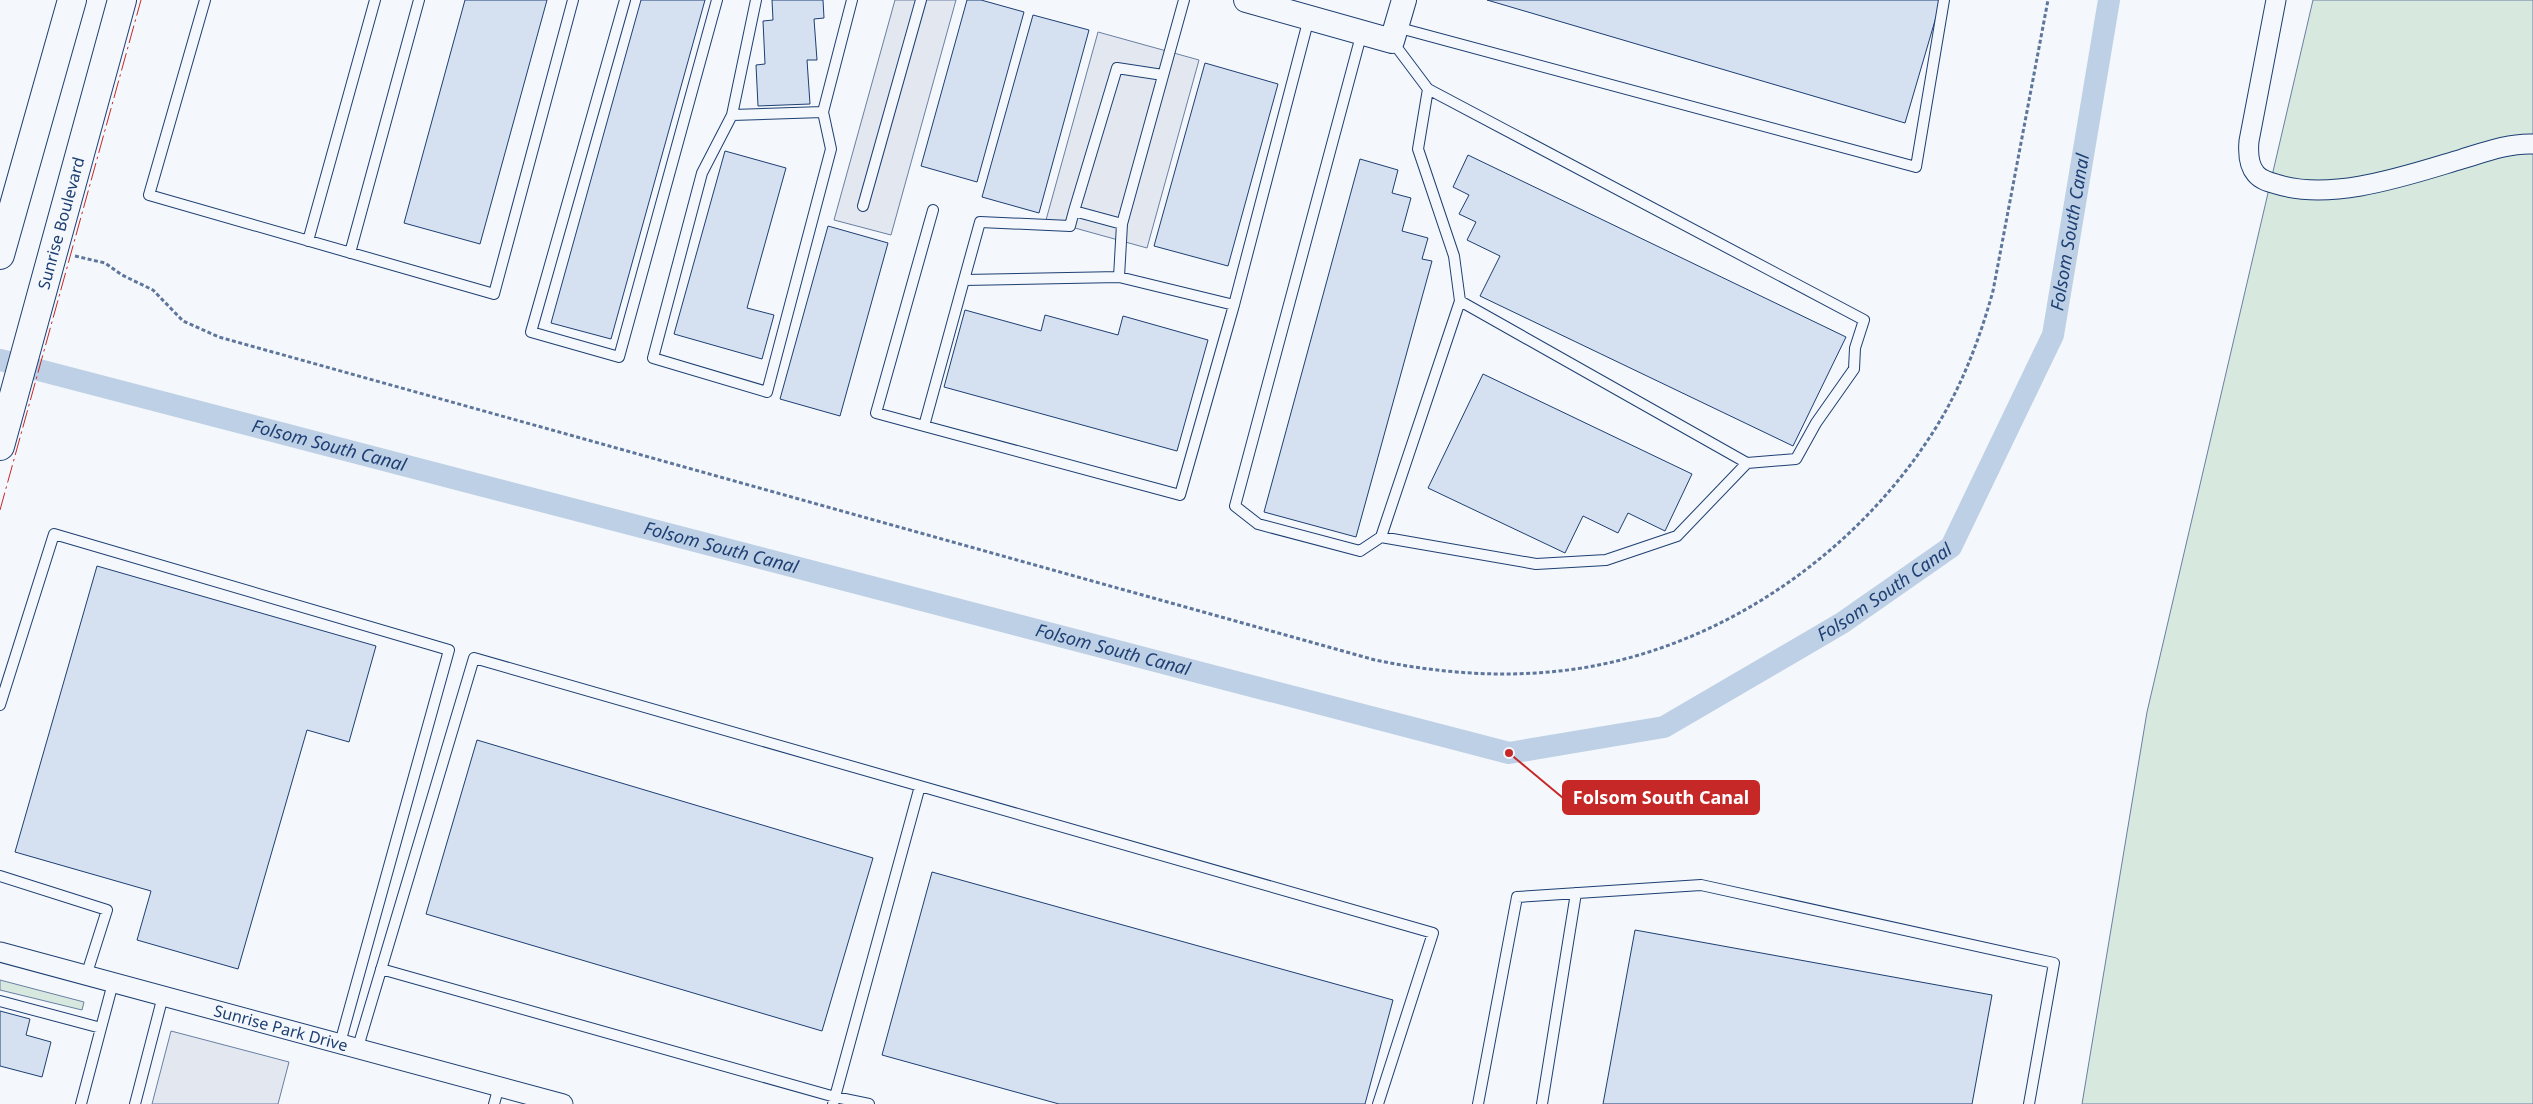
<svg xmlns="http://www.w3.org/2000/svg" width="2533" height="1104" viewBox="0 0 2533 1104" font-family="'Noto Sans',sans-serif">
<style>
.green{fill:#d7e8df;stroke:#687fa3}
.parking{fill:#e3e8f0;stroke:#687fa3}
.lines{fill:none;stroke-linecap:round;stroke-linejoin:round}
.canal{stroke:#bed0e5;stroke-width:22}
.building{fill:#d5e0f0;stroke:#1d3f73}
.service-casing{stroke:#1d3f73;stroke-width:12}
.minor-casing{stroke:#1d3f73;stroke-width:21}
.tertiary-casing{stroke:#1d3f73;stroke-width:26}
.primary-casing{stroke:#1d3f73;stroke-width:30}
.path{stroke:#5e769c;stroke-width:3;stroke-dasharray:4 2.5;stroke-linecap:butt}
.service{stroke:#f4f7fb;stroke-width:10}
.minor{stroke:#f4f7fb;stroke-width:19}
.tertiary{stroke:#f4f7fb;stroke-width:24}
.primary{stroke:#f4f7fb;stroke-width:28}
.power{stroke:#c62828;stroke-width:1;stroke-dasharray:18 4 2.5 4;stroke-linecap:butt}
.labels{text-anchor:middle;stroke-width:4;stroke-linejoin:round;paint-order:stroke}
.street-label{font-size:16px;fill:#1d3f73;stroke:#f4f7fb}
.water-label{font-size:18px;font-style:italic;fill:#1d3f73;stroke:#f4f7fb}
.leader{fill:none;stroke:#c62828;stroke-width:2}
.callout-dot{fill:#c62828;stroke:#f4f7fb;stroke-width:2}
.callout{fill:#c62828;stroke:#c62828;stroke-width:2}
.callout-label{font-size:18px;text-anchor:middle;font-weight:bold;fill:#fff}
</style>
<rect width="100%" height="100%" fill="#f4f7fb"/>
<!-- green -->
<path class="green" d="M2313 0H2533V1104H2082L2147 712Z
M0 980 84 1002 82 1010 0 990Z"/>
<!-- parking -->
<path class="parking" d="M895 0H956L891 235 834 220Z
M1098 32 1199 60 1147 248 1046 220Z
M171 1031 289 1062 278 1104H152Z"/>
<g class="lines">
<!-- canal -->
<path class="canal" id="s1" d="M0 360 1509 753 1664 727 1842 623 1951 547 2053 335 2109 0"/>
</g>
<!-- building -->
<path class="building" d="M465 0H547L480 244 404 223Z
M641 0H705L611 339 551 323Z
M772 0H823L824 18 814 19 817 60H807L810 104 758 106 756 65 765 64 763 21 773 20Z
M967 0H981L1024 12 977 182 921 166Z
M1487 0H1941L1905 123Z
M1033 15 1089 30 1039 213 982 197Z
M1205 63 1278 84 1228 266 1154 246Z
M725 151 786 168 747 308 774 315 762 359 674 334Z
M1468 155 1846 337 1793 446 1480 296 1500 256 1467 240 1476 222 1459 214 1469 195 1453 187Z
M1360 159 1398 170 1392 193 1411 198 1402 231 1428 238 1422 259 1432 261 1356 537 1264 512Z
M828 226 888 243 840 416 780 399Z
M965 310 1041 331 1045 315 1118 335 1123 316 1208 340 1177 451 944 387Z
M1483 374 1692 474 1665 531 1628 513 1618 533 1583 516 1565 553 1428 488Z
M97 566 376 646 349 742 307 730 238 969 137 940 151 891 15 852Z
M477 740 873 858 822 1031 426 914Z
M932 872 1393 1000 1365 1104H1059L882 1055Z
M1635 930 1992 995 1972 1104H1603Z
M0 1011 30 1019 26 1035 51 1042 42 1077 0 1066Z"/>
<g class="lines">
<defs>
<path id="service" d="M205 0 149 195 494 294 573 0
M625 0 531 332 619 357 717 0
M756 0 732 115 823 112 852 0
M1396 27 1916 167 1944 0
M1362 32 1235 506 1258 524 1360 551 1381 537
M1392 41 1428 89 1418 149 1454 256 1460 301 1381 537 1536 564 1606 560 1677 536 1747 463 1460 301
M1428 89 1864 320 1855 348 1854 369 1816 423 1796 459 1747 463
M732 115 702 173 653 358 767 392 831 149 823 112
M863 206 921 0
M1122 224 1074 211 1117 68 1163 75
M308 241 375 0
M350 253 419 0
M1119 277 1234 305 1180 495 924 426 964 280 1119 277 1122 224 1184 0
M964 280 980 222 1070 226 1074 211
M1234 305 1309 18
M924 426 876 413 933 210
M0 705 54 534 449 650 340 1043
M920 786 1433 933 1378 1104
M0 876 107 910 86 976
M381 969 835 1097 869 1104
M0 1001 101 1028 113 983
M358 1047 474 658 920 786 833 1104
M81 1104 101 1028
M135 1104 163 996
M494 1104 499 1086
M1478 1104 1517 897 1701 885 2054 963 2029 1104
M1542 1104 1576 893"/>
<g id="minor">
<path d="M2276 0 2249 141C2248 152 2248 165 2256 174 2261 180 2269 182 2276 184 2332 202 2408 175 2462 159 2485 152 2509 143 2533 144"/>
<path id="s2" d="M0 952 563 1104"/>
</g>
<path id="tertiary" d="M1246 0 1392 41 1404 0"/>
<g id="primary">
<path d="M0 255 72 0"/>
<path id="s3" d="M0 446 122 0"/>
</g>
</defs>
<!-- service casing -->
<use href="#service" class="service-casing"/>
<!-- minor casing -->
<use href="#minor" class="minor-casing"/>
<!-- tertiary casing -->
<use href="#tertiary" class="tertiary-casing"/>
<!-- primary casing -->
<use href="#primary" class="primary-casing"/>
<!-- path -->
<path class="path" d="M75 256 105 263 122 275 153 290 183 321 219 337 1375 660C1443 674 1512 679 1582 668 1731 644 1869 544 1944 414 1966 375 1981 334 1993 291L2048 0"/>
<!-- service -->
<use href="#service" class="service"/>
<!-- minor -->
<use href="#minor" class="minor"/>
<!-- tertiary -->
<use href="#tertiary" class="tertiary"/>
<!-- primary -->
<use href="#primary" class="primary"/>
<!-- power -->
<path class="power" d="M0 510 141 0"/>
</g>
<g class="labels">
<!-- street labels -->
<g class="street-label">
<text dy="6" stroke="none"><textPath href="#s3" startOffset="231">Sunrise Boulevard</textPath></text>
<text dy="6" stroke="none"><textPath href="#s2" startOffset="291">Sunrise Park Drive</textPath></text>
</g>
<!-- water labels -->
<g class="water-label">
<text dy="6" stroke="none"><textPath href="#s1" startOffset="2395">Folsom South Canal</textPath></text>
<text dy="6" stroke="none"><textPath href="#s1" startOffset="340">Folsom South Canal</textPath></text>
<text dy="6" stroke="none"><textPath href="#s1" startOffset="745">Folsom South Canal</textPath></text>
<text dy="6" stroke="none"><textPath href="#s1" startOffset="1975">Folsom South Canal</textPath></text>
<text dy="6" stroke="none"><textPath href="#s1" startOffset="1150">Folsom South Canal</textPath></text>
</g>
</g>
<!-- callouts -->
<path class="leader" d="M1509 753L1563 798"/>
<circle class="callout-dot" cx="1509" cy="753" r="5"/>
<rect class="callout" x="1563" y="781" width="196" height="33" rx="5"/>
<g class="callout-label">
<text x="1661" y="804">Folsom South Canal</text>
</g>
</svg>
